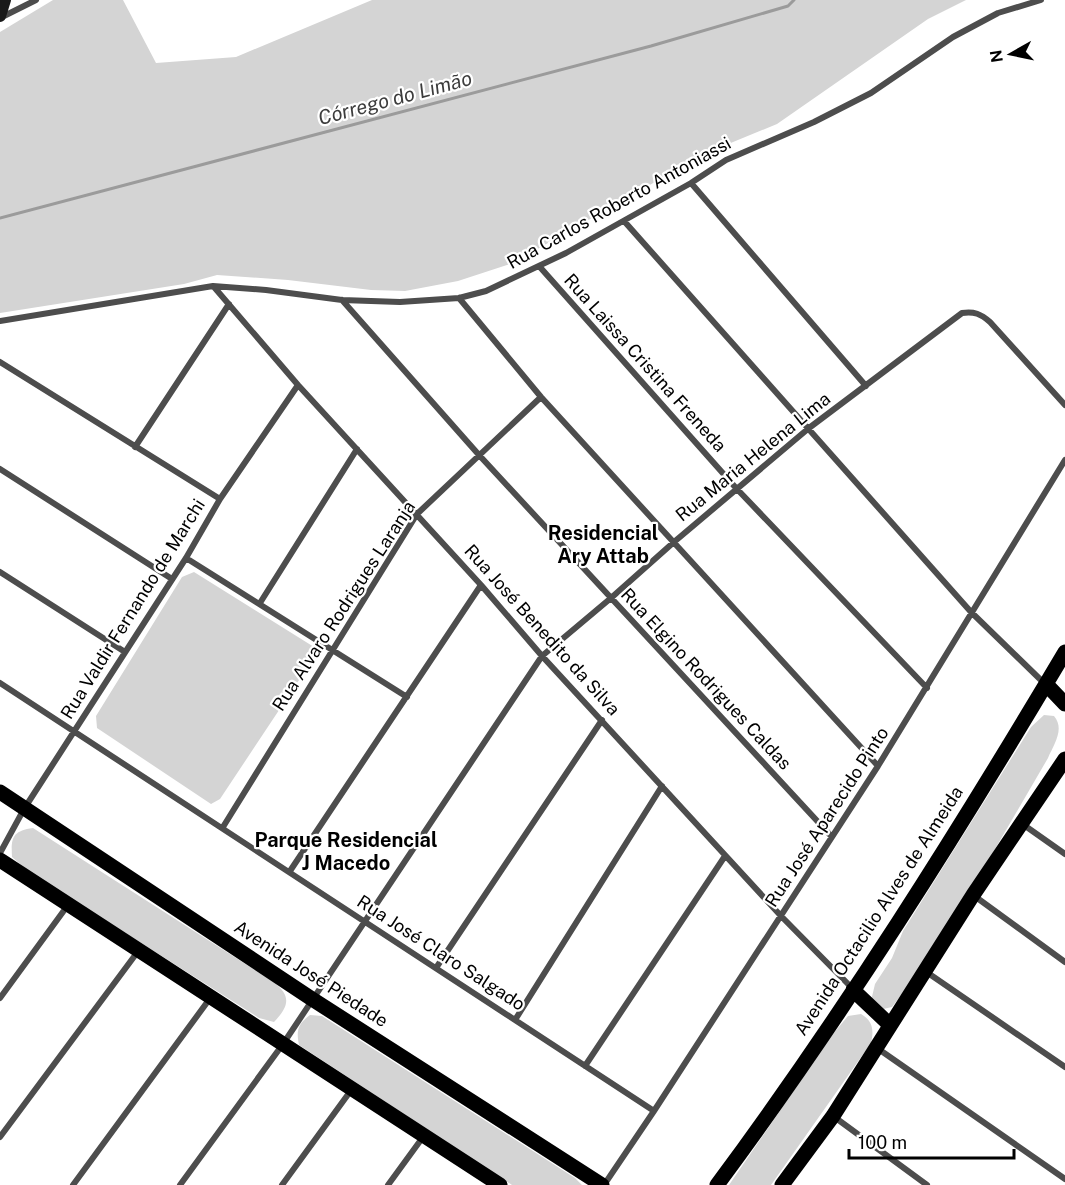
<svg xmlns="http://www.w3.org/2000/svg" width="1065" height="1185" viewBox="0 0 1065 1185" font-family="'Public Sans',sans-serif">
<style>
.green{fill:#d4d4d4}
.lines{fill:none;stroke-linecap:round;stroke-linejoin:round}
.stream{stroke:#9b9b9b;stroke-width:3}
.street{stroke:#4d4d4d;stroke-width:6}
.secondary{stroke:#1a1a1a;stroke-width:12}
.primary{stroke:#000;stroke-width:15}
.labels{text-anchor:middle;stroke-width:4.5;stroke-linejoin:round;paint-order:stroke}
.street-label{font-size:18px;fill:#000;stroke:#fff}
.water-label{font-size:20px;font-style:italic;fill:#3c3c3c;stroke:#fff}
.neighbourhood-label{font-size:20px;font-weight:bold;fill:#000;stroke:#fff}
</style>
<rect width="100%" height="100%" fill="#fff"/>
<!-- green -->
<path class="green" d="M53 0H123L156 63 236 57 372 0H966L928 19 777 124 704 154 513 263 458 281 405 291 371 290 288 280 217 275 184 284 0 313V32Z
M194 572 314 647 315 656 220 799 211 804 97 728 96 716 182 577Z
M1044 715 1054 716C1065 729 1054 744 1048 758L960 909 911 982 892 1007 879 1010 871 1001 875 984 892 958 903 931 1031 727Z
M33 828 275 983C292 997 288 1007 274 1022L259 1018 28 871 12 857C11 838 12 831 33 828Z
M861 1014C873 1021 874 1030 871 1043L771 1185H729L832 1035 848 1016Z
M310 1015 322 1016 575 1178 582 1185H512L299 1045C296 1030 298 1024 310 1015Z"/>
<g class="lines">
<!-- stream -->
<path class="stream" d="M0 218 651 46 788 6 794 0"/>
<!-- street -->
<path class="street" d="M2 17 36 0
M691 183 866 386
M624 221 971 612 1045 684
M539 266 736 488 927 688
M214 287 298 385 481 585 542 656 781 916 853 989
M459 298 541 397 878 766
M342 300 479 455 832 837
M0 321 213 286 266 290 342 300 400 302 459 298 486 291 566 253 691 183 726 160 814 122 871 93 953 37 998 13 1041 0
M0 362 220 499
M135 447 229 304
M0 469 172 579
M186 558 407 697
M0 572 125 652
M260 603 357 449
M0 683 654 1111
M1021 823 1065 854
M223 827 417 514 541 397
M0 853 24 809 186 558 220 499 298 385
M290 871 481 585
M973 895 1065 962
M436 968 602 720
M925 971 1065 1067
M0 998 68 905
M515 1020 662 786
M877 1048 1065 1179
M585 1066 725 856
M833 1116 927 1185
M0 1137 139 950
M73 1185 211 997
M180 1185 283 1044 542 656 611 598 674 542 809 428 962 313C974 311 981 314 990 322L1065 405
M282 1185 352 1089
M388 1185 423 1137
M604 1185 654 1111 878 766 1065 460"/>
<!-- secondary -->
<path class="secondary" d="M0 16 5 0"/>
<!-- primary -->
<path class="primary" d="M1046 684 1065 704
M0 792 312 999 602 1185
M0 860 500 1185
M853 990 890 1025
M717 1185C843 1015 957 834 1065 652
M782 1185 833 1116 973 895 1065 759"/>
</g>
<g class="labels">
<!-- street labels -->
<g class="street-label">
<text transform="translate(619 203) rotate(-29)" y="6">Rua Carlos Roberto Antoniassi</text>
<text transform="translate(645 363) rotate(48)" y="6">Rua Laissa Cristina Freneda</text>
<text transform="translate(753 457) rotate(-39)" y="6">Rua Maria Helena Lima</text>
<text transform="translate(344 606) rotate(-57)" y="6">Rua Alvaro Rodrigues Laranja</text>
<text transform="translate(133 609) rotate(-58)" y="6">Rua Valdir Fernando de Marchi</text>
<text transform="translate(542 630) rotate(48)" y="6">Rua José Benedito da Silva</text>
<text transform="translate(706 679) rotate(47)" y="6">Rua Elgino Rodrigues Caldas</text>
<text transform="translate(827 817) rotate(-57)" y="6">Rua José Aparecido Pinto</text>
<text transform="translate(879 911) rotate(-57)" y="6">Avenida Octacilio Alves de Almeida</text>
<text transform="translate(441 953) rotate(33)" y="6">Rua José Claro Salgado</text>
<text transform="translate(311 974) rotate(33)" y="6">Avenida José Piedade</text>
</g>
<!-- water labels -->
<g class="water-label">
<text transform="translate(395 98) rotate(-15)" y="7">Córrego do Limão</text>
</g>
<!-- neighbourhood labels -->
<g class="neighbourhood-label">
<text x="603" y="540">Residencial<tspan x="603" dy="23">Ary Attab</tspan></text>
<text x="346" y="847">Parque Residencial<tspan x="346" dy="23">J Macedo</tspan></text>
</g>
</g>
<!-- north arrow -->
<g transform="translate(1011 54) rotate(261)" stroke="#ffffff" stroke-width="4.5" paint-order="stroke">
<path d="M0-4.5L10 22L0 15L-10 22Z" fill="#000000"/>
<text y="-9" font-size="16" font-weight="bold" text-anchor="middle" fill="#000000">N</text>
</g>
<!-- scale -->
<path d="M849 1149v9h165v-9" fill="none" stroke="#000000" stroke-width="3"/>
<text x="858" y="1149" font-size="18" fill="#000000" stroke="#ffffff" stroke-width="4.5" paint-order="stroke">100 m</text>
</svg>
